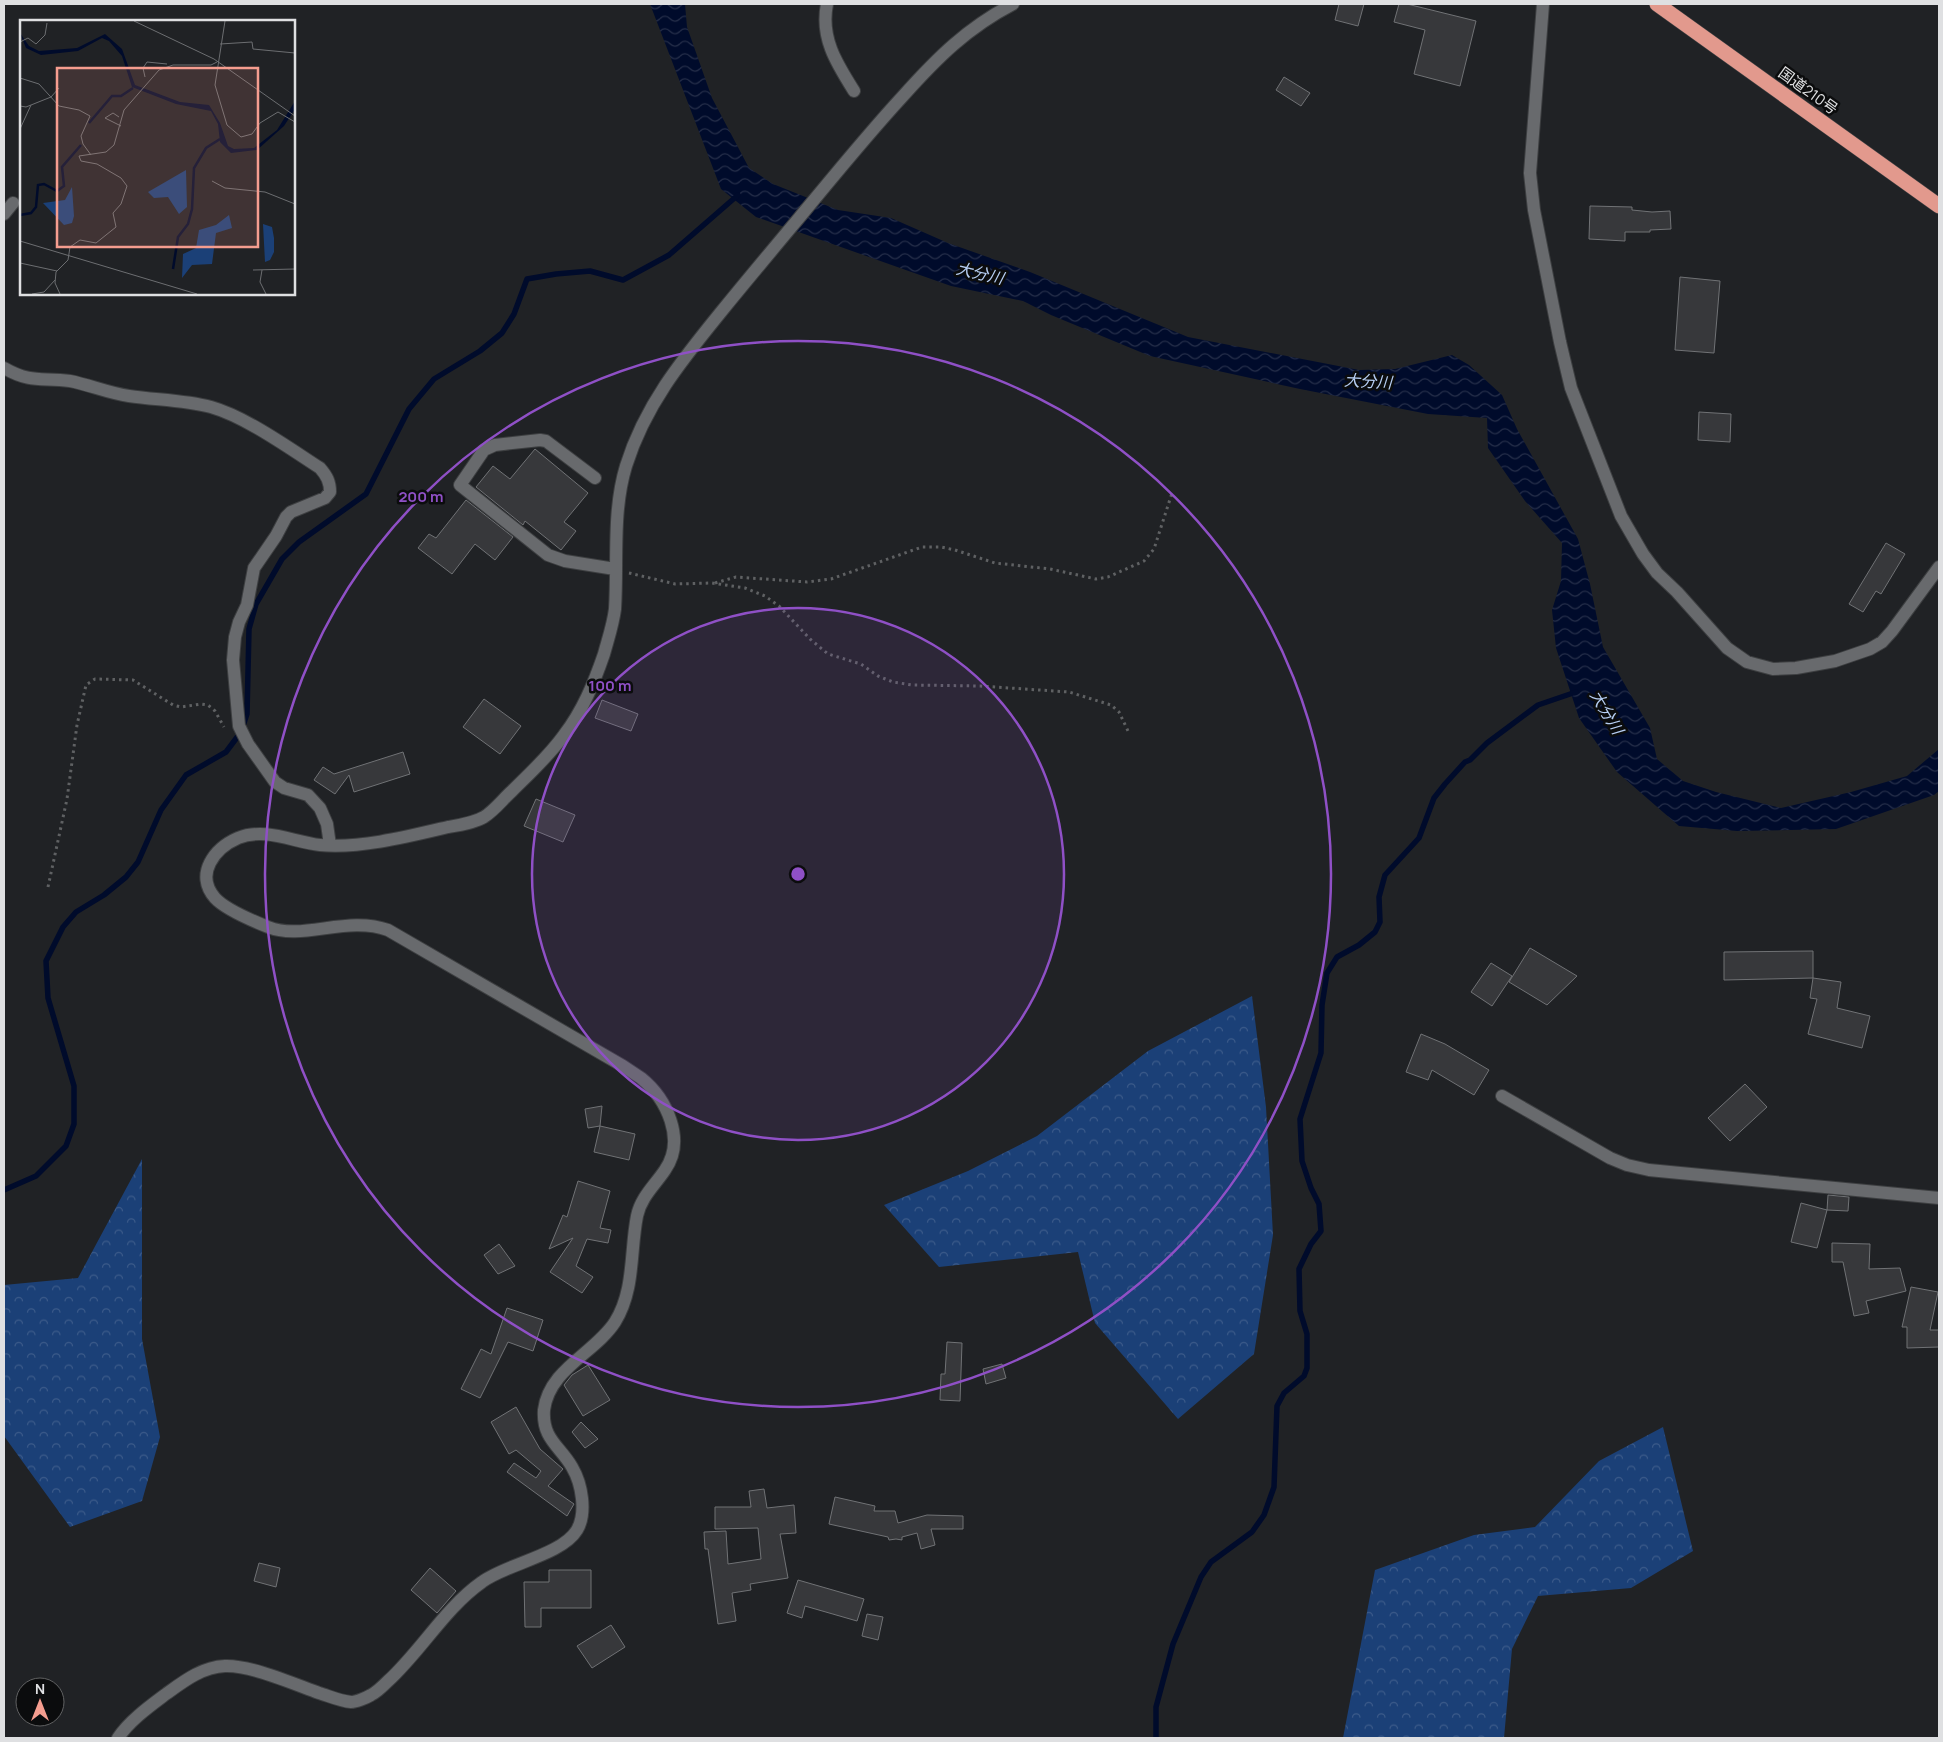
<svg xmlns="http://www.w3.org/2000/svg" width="1943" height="1742" viewBox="0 0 1943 1742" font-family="Manrope,'Noto Sans JP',sans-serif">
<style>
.forest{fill:url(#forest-crowns)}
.water{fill:url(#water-waves)}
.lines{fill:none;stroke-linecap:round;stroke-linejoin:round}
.stream{stroke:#000b2b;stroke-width:5.5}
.building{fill:#37383b;stroke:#707275}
.minor-casing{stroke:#3d3f41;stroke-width:14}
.highway-casing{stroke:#3d3f41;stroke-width:16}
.path{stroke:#5f6163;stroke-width:3;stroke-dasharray:2.5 4;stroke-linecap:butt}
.minor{stroke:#686a6d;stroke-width:12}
.highway{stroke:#e2998d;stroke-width:15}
.ring{fill:none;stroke:#8f50c6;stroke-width:2.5}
.labels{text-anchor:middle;stroke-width:5;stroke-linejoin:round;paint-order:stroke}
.street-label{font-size:15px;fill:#dfe0e2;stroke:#0b0c0d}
.water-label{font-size:16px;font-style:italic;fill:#b6cef3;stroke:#0b0c0d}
.inset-river{fill:none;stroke:#000b2b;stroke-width:2.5}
.inset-road{fill:none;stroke:#6c6e71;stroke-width:1}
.view{fill:#f59d8f;fill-opacity:0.15;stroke:#f59d8f;stroke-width:2.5}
.inset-edge{fill:none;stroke:#dfe0e2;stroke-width:2.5}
.centre{fill:#8f50c6;stroke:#0b0c0d;stroke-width:2.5}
.ring-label{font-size:15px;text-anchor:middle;font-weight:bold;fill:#8f50c6;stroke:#0b0c0d;stroke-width:5;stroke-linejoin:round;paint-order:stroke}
</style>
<defs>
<pattern id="forest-crowns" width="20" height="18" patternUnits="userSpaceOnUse" patternTransform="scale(1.25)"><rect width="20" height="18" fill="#1b4077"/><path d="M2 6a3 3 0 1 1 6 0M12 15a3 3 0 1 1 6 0" fill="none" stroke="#3c5b8a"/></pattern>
<pattern id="water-waves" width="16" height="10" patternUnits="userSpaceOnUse" patternTransform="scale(1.25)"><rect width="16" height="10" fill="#000b2b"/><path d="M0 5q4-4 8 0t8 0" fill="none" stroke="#252e49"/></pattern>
</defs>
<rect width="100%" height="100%" fill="#202225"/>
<!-- forest -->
<path class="forest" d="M1252 996 1266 1107 1273 1235 1254 1354 1178 1419 1095 1323 1078 1252 939 1267 884 1205 968 1171 1037 1136 1148 1051Z
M142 1159V1339L160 1437 142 1501 70 1527 4 1436V1285L78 1278Z
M1663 1427 1693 1551 1631 1588 1538 1596 1512 1649 1504 1738H1343L1375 1570 1474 1535 1535 1527 1599 1461Z"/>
<!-- water -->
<path class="water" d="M650 4H685L687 27 712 98 749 168 773 184 838 210 891 218 948 243 1030 272 1188 337 1359 370 1395 369 1452 355 1469 365 1502 395 1517 429 1578 539 1590 584 1603 647 1650 728 1657 759 1683 781 1716 792 1781 808 1851 792 1907 776 1939 749V791L1934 795 1836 829 1737 831 1679 826 1617 772 1579 718 1556 648 1552 610 1561 581 1562 543 1525 501 1488 448 1487 418 1428 414 1300 389 1150 356 1051 315 1023 301 951 286 756 217 721 189Z"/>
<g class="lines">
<!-- stream -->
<path class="stream" d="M4 1190 36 1176 66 1146 74 1124V1086L48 998 46 961 63 927 76 912 104 895 126 877 138 862 161 810 186 775 226 752 241 732 247 714 249 629 256 604 282 559 299 542 366 494 409 409 434 379 480 351 502 333 514 314 527 279 556 274 590 271 623 280 669 255 738 195
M1156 1738V1707L1173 1644 1201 1577 1211 1562 1252 1532 1264 1515 1274 1487 1277 1406 1284 1393 1304 1376 1307 1368V1334L1300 1311 1299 1269 1311 1244 1321 1231 1319 1204 1311 1188 1302 1161 1300 1119 1321 1053 1322 1005 1327 973 1337 957 1359 945 1375 932 1380 922 1379 897 1385 875 1419 838 1434 798 1445 784 1465 762 1470 760 1487 743 1538 705 1576 692"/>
</g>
<!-- building -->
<path class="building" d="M1339 4H1364L1358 26 1335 20Z
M1399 4H1407L1476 21 1460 86 1414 74 1425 30 1394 22Z
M1284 77 1310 93 1301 106 1276 90Z
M1590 206 1632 207V210L1652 212 1670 211 1671 229 1650 230V232H1625V241L1589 239Z
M1680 277 1720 281 1714 353 1675 350Z
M1699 412 1731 414 1730 442 1698 440Z
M535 449 588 493 564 522 576 531 561 550 525 521 523 525 476 487 493 466 510 479Z
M466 500 513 537 495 560 475 544 452 574 418 548 429 534 436 538Z
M1886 543 1905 554 1881 594 1876 591 1863 612 1849 604Z
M484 699 521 726 500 754 463 727Z
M602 700 638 714 631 731 595 718Z
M403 752 410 774 354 792 349 775 335 794 314 780 323 767 334 774Z
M536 799 575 815 563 842 524 826Z
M1530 948 1577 976 1547 1005 1509 982Z
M1813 951V978L1724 980V952Z
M1491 963 1512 976 1492 1006 1471 992Z
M1813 978 1841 982 1837 1008 1870 1016 1862 1048 1808 1034 1817 999 1810 998Z
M1421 1034 1445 1044 1489 1070 1474 1095 1432 1070 1428 1080 1406 1072Z
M1745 1084 1767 1107 1730 1141 1708 1118Z
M602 1106 600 1126 588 1128 585 1109Z
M600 1126 635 1134 629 1160 594 1152Z
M578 1181 610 1191 600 1228 611 1230 608 1243 587 1239 576 1266 593 1277 582 1293 550 1272 573 1238 549 1249 563 1215 567 1217Z
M1828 1195 1849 1197 1848 1211 1827 1210Z
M1801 1203 1827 1210 1817 1248 1791 1242Z
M1832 1243 1870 1244 1869 1269 1900 1268 1906 1291 1866 1301 1869 1313 1854 1316 1843 1262H1832Z
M499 1244 515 1266 498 1274 484 1255Z
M1911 1287 1938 1292 1930 1330H1939V1347L1907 1348V1327H1902Z
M507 1308 543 1320 533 1351 508 1342 480 1398 461 1389 481 1349 491 1354Z
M947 1342 962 1343 960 1401 940 1400 941 1374H945Z
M1002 1364 1006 1378 986 1384 983 1369Z
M588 1365 610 1400 583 1416 564 1385 572 1375Z
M516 1407 540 1449 563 1469 548 1486 574 1504 567 1516 507 1472 514 1463 536 1478 541 1471 516 1450 509 1454 491 1422Z
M581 1422 598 1439 585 1448 572 1432Z
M764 1489 767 1508 794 1505 796 1533 780 1534 788 1578 750 1584 751 1590 732 1593 736 1621 718 1624 708 1549H705L704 1532 726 1531 728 1564 761 1559 758 1528 715 1529V1507H751L749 1491Z
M835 1497 875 1506 874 1511H895L898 1523 927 1515 963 1516V1529H931L935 1545 921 1549 917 1533 902 1537V1540L896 1539 889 1540 888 1537 829 1524Z
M259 1563 280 1568 276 1587 254 1581Z
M430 1568 456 1591 437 1613 411 1590Z
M549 1570H591V1608H541V1627H525L524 1582H549Z
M798 1580 864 1599 857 1621 805 1606 802 1618 787 1613Z
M867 1614 883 1617 878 1640 862 1636Z
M611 1625 625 1647 592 1668 577 1646Z"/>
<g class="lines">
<defs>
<path id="minor" d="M827 4C820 38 837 64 854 91
M1543 4 1530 173 1534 210 1560 342 1571 388 1621 516 1643 554 1657 573 1677 592 1727 648 1747 662 1773 669 1796 668 1835 661 1870 649 1882 642 1892 631 1939 567
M4 214 13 203
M4 368C32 384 42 377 70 381 90 385 108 393 129 396 156 400 184 400 211 407 246 417 289 448 320 468 327 476 330 482 330 492L325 498 291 512 286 517 276 536 254 568 247 605 239 622 235 637 233 660 239 726 248 744 275 782 284 788 308 795 320 808 327 824 330 845
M595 478 546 441 540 440 495 445 484 450 460 485 548 555 565 561 615 569
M1502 1096 1610 1158 1627 1165 1649 1170 1939 1198
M118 1738C129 1721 150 1706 166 1694 184 1681 202 1667 225 1666 251 1665 294 1684 319 1693 329 1696 340 1701 351 1702 356 1702 366 1698 371 1695 377 1692 383 1686 388 1681 421 1651 445 1608 482 1582 506 1564 562 1555 577 1530 587 1513 582 1484 572 1467 560 1446 542 1439 544 1410 549 1369 595 1353 615 1322 635 1290 630 1251 637 1216 641 1197 655 1185 665 1170 686 1140 667 1099 641 1078 635 1074 629 1070 623 1066L388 930C347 915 303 941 268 927 253 921 225 909 215 898 194 874 215 848 238 838 265 827 293 842 320 845 359 849 410 836 448 827 460 825 474 823 484 817 495 810 503 799 512 791 530 773 549 756 564 735 583 710 594 683 604 654 608 639 613 625 615 609 618 562 612 512 626 466 645 405 682 360 721 312 747 280 773 249 799 218 833 177 867 135 903 96 937 58 967 28 1013 4"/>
<path id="highway" d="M1657 4 1939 206"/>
</defs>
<!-- minor casing -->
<use href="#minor" class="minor-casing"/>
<!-- highway casing -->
<use href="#highway" class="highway-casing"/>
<!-- path -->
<path class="path" d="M629 573 675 584 712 583 745 588 765 596 779 606 810 639 828 654 861 664 878 676 893 682 912 685 980 686 1069 692 1111 705 1119 712 1129 733
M715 583 736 577 807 582 831 579 922 547H941L955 550 995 563 1050 569 1096 579 1108 577 1144 561 1154 549 1172 493
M48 887 67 799 77 725 86 685 95 679 133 680 173 705 181 707 201 704 208 705 215 711 224 727"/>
<!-- minor -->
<use href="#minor" class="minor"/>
<!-- highway -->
<use href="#highway" class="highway"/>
</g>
<!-- distance rings -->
<circle cx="798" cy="874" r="266" fill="#8f50c6" fill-opacity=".12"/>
<g class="ring">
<circle cx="798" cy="874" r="266"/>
<circle cx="798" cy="874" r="533"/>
</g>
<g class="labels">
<!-- street labels -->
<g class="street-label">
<text transform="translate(1808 91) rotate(36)" y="5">国道210号</text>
</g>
<!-- water labels -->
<g class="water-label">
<text transform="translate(980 273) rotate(13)" y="6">大分川</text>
<text transform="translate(1368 381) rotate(3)" y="6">大分川</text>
<text transform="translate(1607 712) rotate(59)" y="6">大分川</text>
</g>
</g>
<!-- overview -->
<g transform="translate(20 20)">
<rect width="275" height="275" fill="#202225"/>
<path d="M166 150 167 187 159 194 148 177 134 178 128 172ZM52 167 54 196 52 203 44 205 23 183 45 180ZM209 195 212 208 196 213 192 244 172 245 162 258 163 234 176 228 179 210 196 205ZM243 204 252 207 254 218V232L250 240 245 242Z" fill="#1b4077"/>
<path d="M0 13 9 26 19 31 57 28 85 14 102 29 115 65 160 82 189 85 200 103 208 126 214 129 234 128 257 110 275 81V89L264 106 237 130 211 133 200 122 198 104 191 91 156 84 112 67 102 36 89 21 82 18 58 31 21 35 6 28Z" fill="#000b2b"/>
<path class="inset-river" d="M69 103 92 76H101L113 68M0 195 11 193 16 187 18 165 24 164 37 171 44 166 42 147 61 125M153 249 158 217 168 204 172 189 174 148 186 128 200 119"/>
<path class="inset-road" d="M114 1 194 39 275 96M205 1 195 65 207 105 221 117 232 114 240 103 258 92 275 102M0 22 8 18 16 24 25 15 27 3M200 24 232 22 233 29 275 33M125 57 123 48 127 42 147 44M0 58 19 64 39 86 59 90 70 96 61 116 63 124 71 135M0 86 6 87 31 77 39 68M99 97 93 93 85 98 101 106M0 109 11 85M192 161 205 168 245 172 275 184M0 221 177 274M0 243 37 251M233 250 275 249M242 250 240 262 246 274M12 274 24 272 35 260M40 274 35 263 36 252 48 240 50 227 60 220 76 223 96 207 93 193 101 184 107 166 101 158 77 144 61 141 59 136 86 132 94 125 104 90 139 50 153 45H191L197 42"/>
<path class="view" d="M37 48H238V227H37Z"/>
<rect width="275" height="275" class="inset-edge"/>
</g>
<circle cx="798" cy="874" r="8" class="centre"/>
<g class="ring-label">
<text x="421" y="502">200 m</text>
<text x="610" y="691">100 m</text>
</g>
<!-- border -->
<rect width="1943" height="1742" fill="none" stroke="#dfe0e2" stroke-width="10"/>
<!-- north arrow -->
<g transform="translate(40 1702)"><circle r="24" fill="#0b0c0d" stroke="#606162"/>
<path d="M0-4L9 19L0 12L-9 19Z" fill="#f59d8f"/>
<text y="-8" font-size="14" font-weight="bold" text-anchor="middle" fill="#dfe0e2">N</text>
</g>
</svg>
